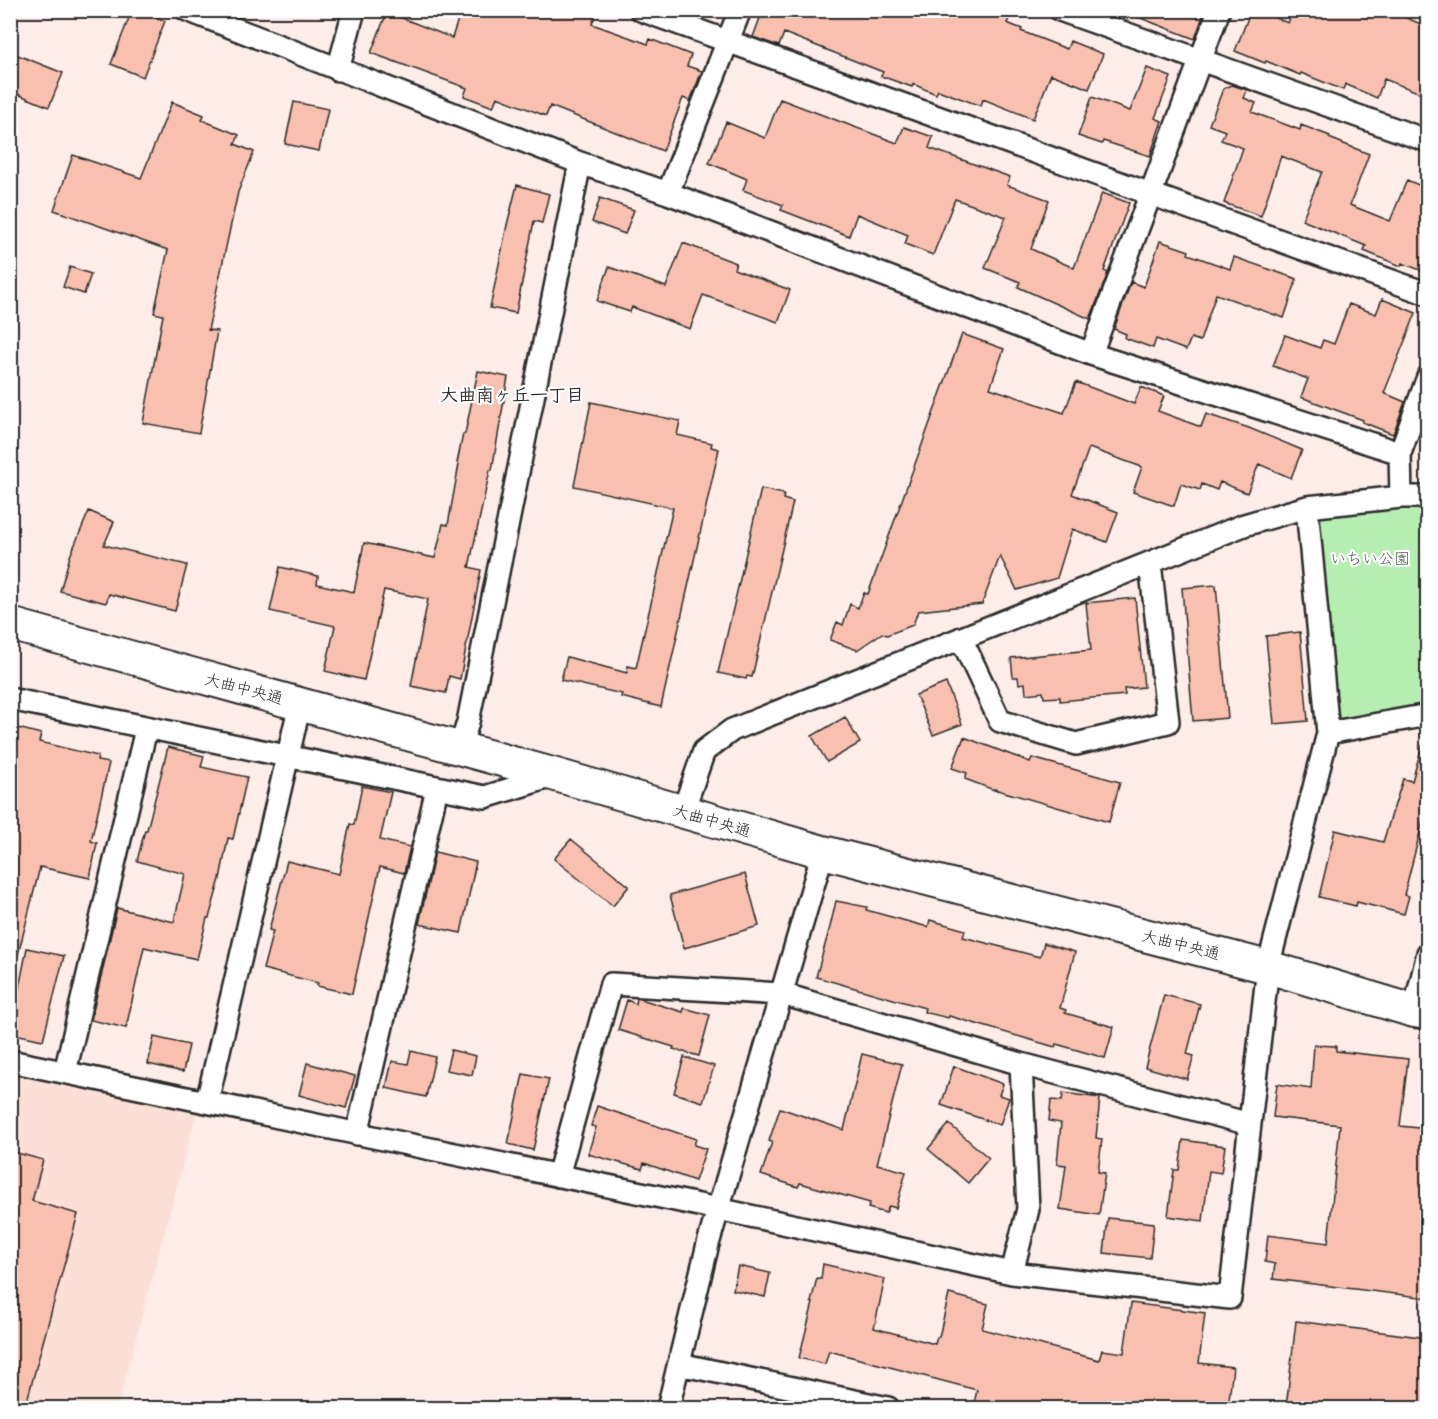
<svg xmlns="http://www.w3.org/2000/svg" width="1438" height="1419" viewBox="0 0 1438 1419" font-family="'Patrick Hand','Klee One',sans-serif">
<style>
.built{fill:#fcdfd6}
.green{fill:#b6eeb1;stroke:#708c6e;stroke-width:1.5}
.building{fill:#f9c0af;stroke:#2b2b2b;stroke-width:1.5}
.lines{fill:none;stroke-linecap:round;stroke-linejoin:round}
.minor-casing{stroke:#2b2b2b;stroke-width:26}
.secondary-casing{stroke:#2b2b2b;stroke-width:36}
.minor{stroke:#fff;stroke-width:21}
.secondary{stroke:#fff;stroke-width:32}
.labels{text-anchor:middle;stroke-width:4.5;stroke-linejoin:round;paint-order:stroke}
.park-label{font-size:16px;fill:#4e5c4c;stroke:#fff}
.street-label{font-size:16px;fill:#2b2b2b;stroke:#fff}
.neighbourhood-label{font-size:18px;font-weight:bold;fill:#2b2b2b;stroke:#fff}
</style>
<rect width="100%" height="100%" fill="#fdece7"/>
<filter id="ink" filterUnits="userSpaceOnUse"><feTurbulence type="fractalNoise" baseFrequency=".0167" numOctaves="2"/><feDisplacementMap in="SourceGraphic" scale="12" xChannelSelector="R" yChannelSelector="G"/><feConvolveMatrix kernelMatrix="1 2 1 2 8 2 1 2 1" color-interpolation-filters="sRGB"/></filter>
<g filter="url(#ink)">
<!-- built -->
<path class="built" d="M11 1071 197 1111 117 1408H11Z"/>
<!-- green -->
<path class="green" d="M1427 497 1428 702 1425 714 1328 733 1307 507Z"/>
<!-- building -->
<path class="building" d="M132 10H138L165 21 143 77 111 64Z
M461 10H578L595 17 592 24 648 44 650 39 691 55 687 66 702 71 690 101 683 98 663 151 550 106 546 116 497 97 493 107 464 96 467 88 371 53 387 12 452 38Z
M763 10H992L1010 17 1007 23 1022 29 1021 31 1067 49 1070 41 1103 54 1089 89 1051 74 1033 119 983 99 981 106 938 90 936 94 913 84 912 87 881 76 883 72 784 33 779 46 753 37Z
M1126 10H1205L1195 39 1125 12Z
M1251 10H1256L1288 23 1293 10H1388L1428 27V96L1384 79 1377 98 1345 84 1343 90 1301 73 1300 75 1266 61 1265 63 1235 51Z
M10 52 63 73 49 107 10 91Z
M1147 68 1171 77 1155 118 1162 121 1150 156 1103 141 1102 144 1078 136 1092 97 1130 111Z
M1232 85 1247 90 1244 98 1256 103 1252 112 1300 130 1301 125 1330 136 1329 138 1369 154 1350 205 1390 221 1407 180 1428 189V273L1402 263 1401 266 1364 251 1366 246 1302 220 1322 172 1281 156 1261 216 1224 203 1243 148 1221 140 1225 131 1209 125 1223 89Z
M780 99 897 143 904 127 933 137 929 148 1010 177 1007 185 1049 200 1031 249 1074 268 1102 193 1129 203 1104 271 1108 273 1090 319 1018 287 1020 282 985 268 1006 217 955 199 933 255 905 244 908 235 857 214 849 236 781 210 783 205 743 190 747 179 709 163 726 122 765 138Z
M172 102 204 115 202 120 239 135 235 144 254 152 238 192 208 330 217 331 199 433 143 423 163 315 154 313 168 250 54 210 73 155 141 178Z
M294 102 328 109 319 151 285 144Z
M517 185 549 194 542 223 534 221 516 313 490 308 507 225Z
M600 198 634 210 625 234 592 222Z
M1160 241 1189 251 1188 254 1230 269 1234 257 1297 279 1284 318 1216 294 1200 341 1191 338 1186 350 1156 339 1153 348 1125 338 1126 334 1114 329 1131 282 1144 287Z
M683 243 736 263 734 269 790 290 778 322 703 295 690 329 632 307 630 312 597 301 609 267 666 287Z
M70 267 91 274 84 294 63 287Z
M1382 299 1416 313 1384 393 1405 402 1393 434 1362 422 1363 420 1301 397 1308 379 1273 366 1285 335 1320 348 1323 340 1334 344 1349 304 1376 314Z
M962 334 1004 349 990 388 1064 413 1076 382 1134 404 1141 387 1164 396 1158 411 1201 427 1206 414 1249 428 1302 450 1291 478 1259 464 1247 493 1220 482 1217 490 1202 484 1200 490 1181 484 1174 506 1133 492 1142 467 1089 448 1072 494 1118 512 1107 542 1072 529 1057 578 1017 590 1000 556 982 604 918 611 913 625 887 635 882 633 857 650 830 640 837 622 843 625 850 604 858 608 864 593 868 594Z
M478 371 508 377 492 470H490L469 567 481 570 460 679 449 676 446 693 411 686 428 599 384 590 364 680 325 671 335 626 270 611 280 567 318 576 317 584 354 592 364 543 435 558 443 524 448 525 459 464 457 463 463 434H465Z
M591 402 680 421 677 435 712 443 711 447 719 449 661 707 621 697 622 694 561 680 567 657 627 673 628 666 636 668 673 508 574 486Z
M761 489 784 494 783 499 793 502 752 677 747 676 746 679 718 673Z
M89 511 114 522 104 545 187 565 175 611 109 594 106 603 60 591 70 556Z
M1216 585 1228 718 1193 721 1182 588Z
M1135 598 1144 687 1124 689 1125 695 1060 701V697L1044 698 1043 692 1026 694 1025 683 1019 684 1018 677H1013L1011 658 1091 650 1086 603Z
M1300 632 1308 721 1274 724 1266 636Z
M946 683 962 724 933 735 916 695Z
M845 717 860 743 827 762 812 736Z
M10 726 41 734 39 742 98 756 97 761 109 763 91 841 97 843 90 878 40 867 18 955 10 954Z
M964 737 1030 762 1032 758 1120 782 1109 822 994 789V790L965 779 967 773 952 768Z
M1422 746 1428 747V801L1404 895 1409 896 1404 914 1357 902 1356 906 1319 897 1335 830 1383 842 1403 779 1412 781Z
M168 747 204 756 201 767 247 777 233 839 228 838 220 879 209 918H207L197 959 144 947 126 1028 91 1020 117 908 174 922 185 874 137 861 145 830H147Z
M362 786 391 792 380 840 410 847 404 873 380 867 352 994 317 986 318 983 263 969 273 931 269 930 287 861 339 874 350 824 354 825Z
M571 839 629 886 613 906 554 859Z
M435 852 476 862 461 933 419 924Z
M745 874 759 926 684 948 670 895Z
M836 901 867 907 866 910 928 927 930 920 965 930 963 937 1040 957 1044 943 1075 952 1060 1008 1066 1010 1065 1013 1114 1027 1105 1058 1056 1044 1055 1047 949 1016 948 1018 924 1012 925 1008 816 977 830 927Z
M27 948 64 956 43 1040 10 1033Z
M1164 995 1200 1004 1187 1054 1194 1056 1187 1079 1145 1067Z
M637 998 683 1012 684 1008 710 1015 699 1056 673 1049 674 1047 618 1030 627 1000 636 1004Z
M154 1037 189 1045 183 1072 148 1064Z
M1314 1045 1336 1046V1051L1408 1059 1400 1126 1428 1129V1298L1273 1279 1275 1264 1265 1262 1268 1235 1328 1243 1340 1125 1273 1117 1277 1084 1311 1089Z
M451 1050 476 1056 472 1075 446 1070Z
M411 1051 435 1057 426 1097 386 1088 392 1061 408 1064Z
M862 1054 902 1064 877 1164 906 1172 896 1208 889 1206 886 1213 868 1208 870 1203 800 1183 798 1187 761 1175 772 1142 769 1141 780 1108 844 1130Z
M684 1057 714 1066 703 1102 674 1093Z
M307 1063 355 1076 346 1108 299 1095Z
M954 1066 1003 1084 999 1095 1009 1098 1000 1125 941 1105Z
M523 1074 549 1079 533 1150 508 1144Z
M1063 1093 1100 1098 1096 1138 1102 1139 1098 1172 1105 1173 1099 1215 1060 1209 1066 1165 1057 1164 1061 1123 1049 1121 1051 1100 1062 1101Z
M597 1106 696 1139 694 1145 706 1149 695 1181 644 1163 642 1169 588 1154 596 1127 591 1126Z
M949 1124 989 1158 968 1183 928 1149Z
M1183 1140 1225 1146 1221 1173 1209 1171 1203 1221 1168 1216 1174 1170H1179Z
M10 1151 43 1160 32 1201 78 1214 25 1408H10Z
M1108 1218 1154 1223 1150 1258 1104 1253Z
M823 1264 885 1279 874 1328 935 1344 937 1337H939L949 1294 988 1304 982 1329 1099 1360 1102 1350 1124 1353 1131 1303 1205 1313 1199 1363 1233 1367 1228 1408H973L977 1390 829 1351 825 1364 799 1358 813 1303 811 1302 817 1278 821 1279Z
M738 1266 770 1273 765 1297 733 1290Z
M1296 1321 1428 1338V1408H1286Z"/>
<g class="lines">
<defs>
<path id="minor" d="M187 10 580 163 668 193 1091 354 1400 453
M641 10 1428 294
M1060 10 1428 141
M338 70 354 10
M668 193 740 10
M1091 354 1219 10
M1401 497 1400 453 1428 377
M961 638 1000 721 1076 744 1168 722 1150 563
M10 699 485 797 556 775
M1328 733 1428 715
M460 749 468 722 580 163
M683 811 704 751 732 730 1244 525 1307 507 1401 497H1428
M1414 1011 1428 953
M10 1061 718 1209 1012 1273 1230 1298 1268 967 1328 733 1307 507
M65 1072 146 729
M207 1102 300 704
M357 1134 437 788
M558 1176 611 984 782 994 1021 1064 1250 1124
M1012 1273 1028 1209 1021 1064
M679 1364 888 1408
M668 1408 708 1244 823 852"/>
<path id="secondary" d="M10 624 556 775 823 852 1268 967 1414 1011 1428 1013"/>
</defs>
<!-- minor casing -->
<use href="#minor" class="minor-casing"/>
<!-- secondary casing -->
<use href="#secondary" class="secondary-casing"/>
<!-- minor -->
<use href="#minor" class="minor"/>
<!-- secondary -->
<use href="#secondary" class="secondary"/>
</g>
</g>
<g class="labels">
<!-- park labels -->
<g class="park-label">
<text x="1370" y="564">いちい公園</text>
</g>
<!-- street labels -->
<g class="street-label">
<text transform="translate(244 688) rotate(15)" y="6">大曲中央通</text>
<text transform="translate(712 820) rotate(16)" y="6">大曲中央通</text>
<text transform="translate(1181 944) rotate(14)" y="6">大曲中央通</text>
</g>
<!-- neighbourhood labels -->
<g class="neighbourhood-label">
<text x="512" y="401">大曲南ヶ丘一丁目</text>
</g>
</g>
<!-- margin -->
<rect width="1438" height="1419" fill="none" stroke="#fff" stroke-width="36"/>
<rect x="18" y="18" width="1402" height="1383" fill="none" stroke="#2b2b2b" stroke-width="2" filter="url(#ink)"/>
</svg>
